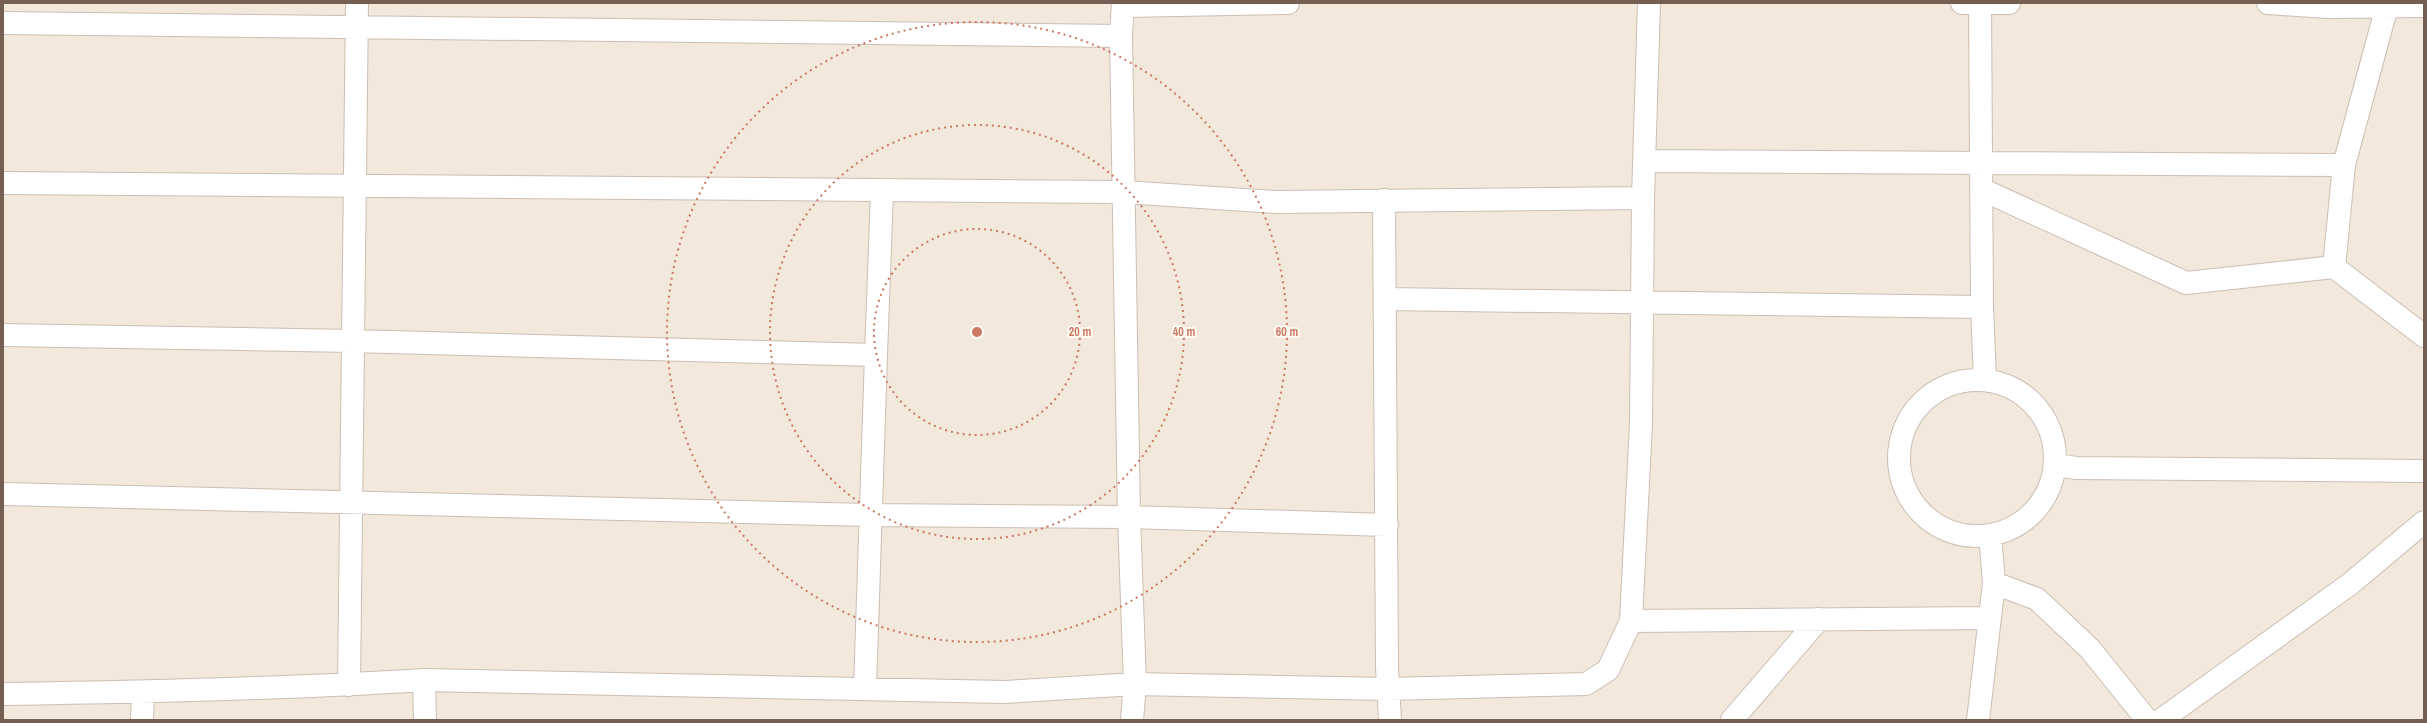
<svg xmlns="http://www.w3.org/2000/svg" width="2427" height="723" viewBox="0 0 2427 723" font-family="'Archivo Narrow',sans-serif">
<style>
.residential{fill:#f2e8dc}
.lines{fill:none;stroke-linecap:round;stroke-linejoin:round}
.minor-casing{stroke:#cdbeb3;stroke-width:24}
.minor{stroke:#fff;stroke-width:22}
.ring{fill:none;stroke:#cd7860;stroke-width:2;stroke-dasharray:2 4}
.centre{fill:#cd7860;stroke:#fefaf4;stroke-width:2}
.ring-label{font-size:12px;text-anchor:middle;font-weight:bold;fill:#cd7860;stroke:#fefaf4;stroke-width:4;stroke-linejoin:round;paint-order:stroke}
</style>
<rect width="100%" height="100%" fill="#fbf6ed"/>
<!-- residential -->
<path class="residential" d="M3 3H2424V720H3Z"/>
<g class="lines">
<defs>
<path id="minor" d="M1123 3 1121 36 1129 517 1135 684 1132 720
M1962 3H2009
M1980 3 1982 307 1985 380
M2268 3 2327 7 2424 6
M1124 6 1288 3
M3 23 1121 36
M1644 161 2344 165
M3 183 1124 192 1275 202 1643 198
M1981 189 2186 283 2334 267 2424 336
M1384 200 1387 667 1390 720
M2334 267 2344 165 2387 6
M1386 299 1982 307
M3 335 352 341 876 355 865 689
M876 355 882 191
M1899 458a78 78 0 1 1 156 0a78 78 0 1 1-156 0Z
M2056 465 2076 468 2424 471
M3 494 870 515 1129 517 1387 525
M1994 583 2037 599 2090 649 2147 720
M1631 621 1990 618
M424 680 425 720
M349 685 357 3
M3 694C144 692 284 689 424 680L1005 692 1135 684 1388 689 1586 684 1608 670 1631 621 1641 423 1643 198 1649 3
M142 720 143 692
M1732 720 1819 619
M1978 720 1994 583 1990 535
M2161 720 2350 584 2424 522"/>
</defs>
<!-- minor casing -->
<use href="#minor" class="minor-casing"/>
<!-- minor -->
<use href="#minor" class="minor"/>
</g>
<!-- distance rings -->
<g class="ring">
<circle cx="977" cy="332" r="103"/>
<circle cx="977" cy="332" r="207"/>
<circle cx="977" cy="332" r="310"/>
</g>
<circle cx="977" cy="332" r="6" class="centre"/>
<g class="ring-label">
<text x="1080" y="336">20 m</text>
<text x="1184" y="336">40 m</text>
<text x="1287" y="336">60 m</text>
</g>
<!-- border -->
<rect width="2427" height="723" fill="none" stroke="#755e52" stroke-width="8"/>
</svg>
